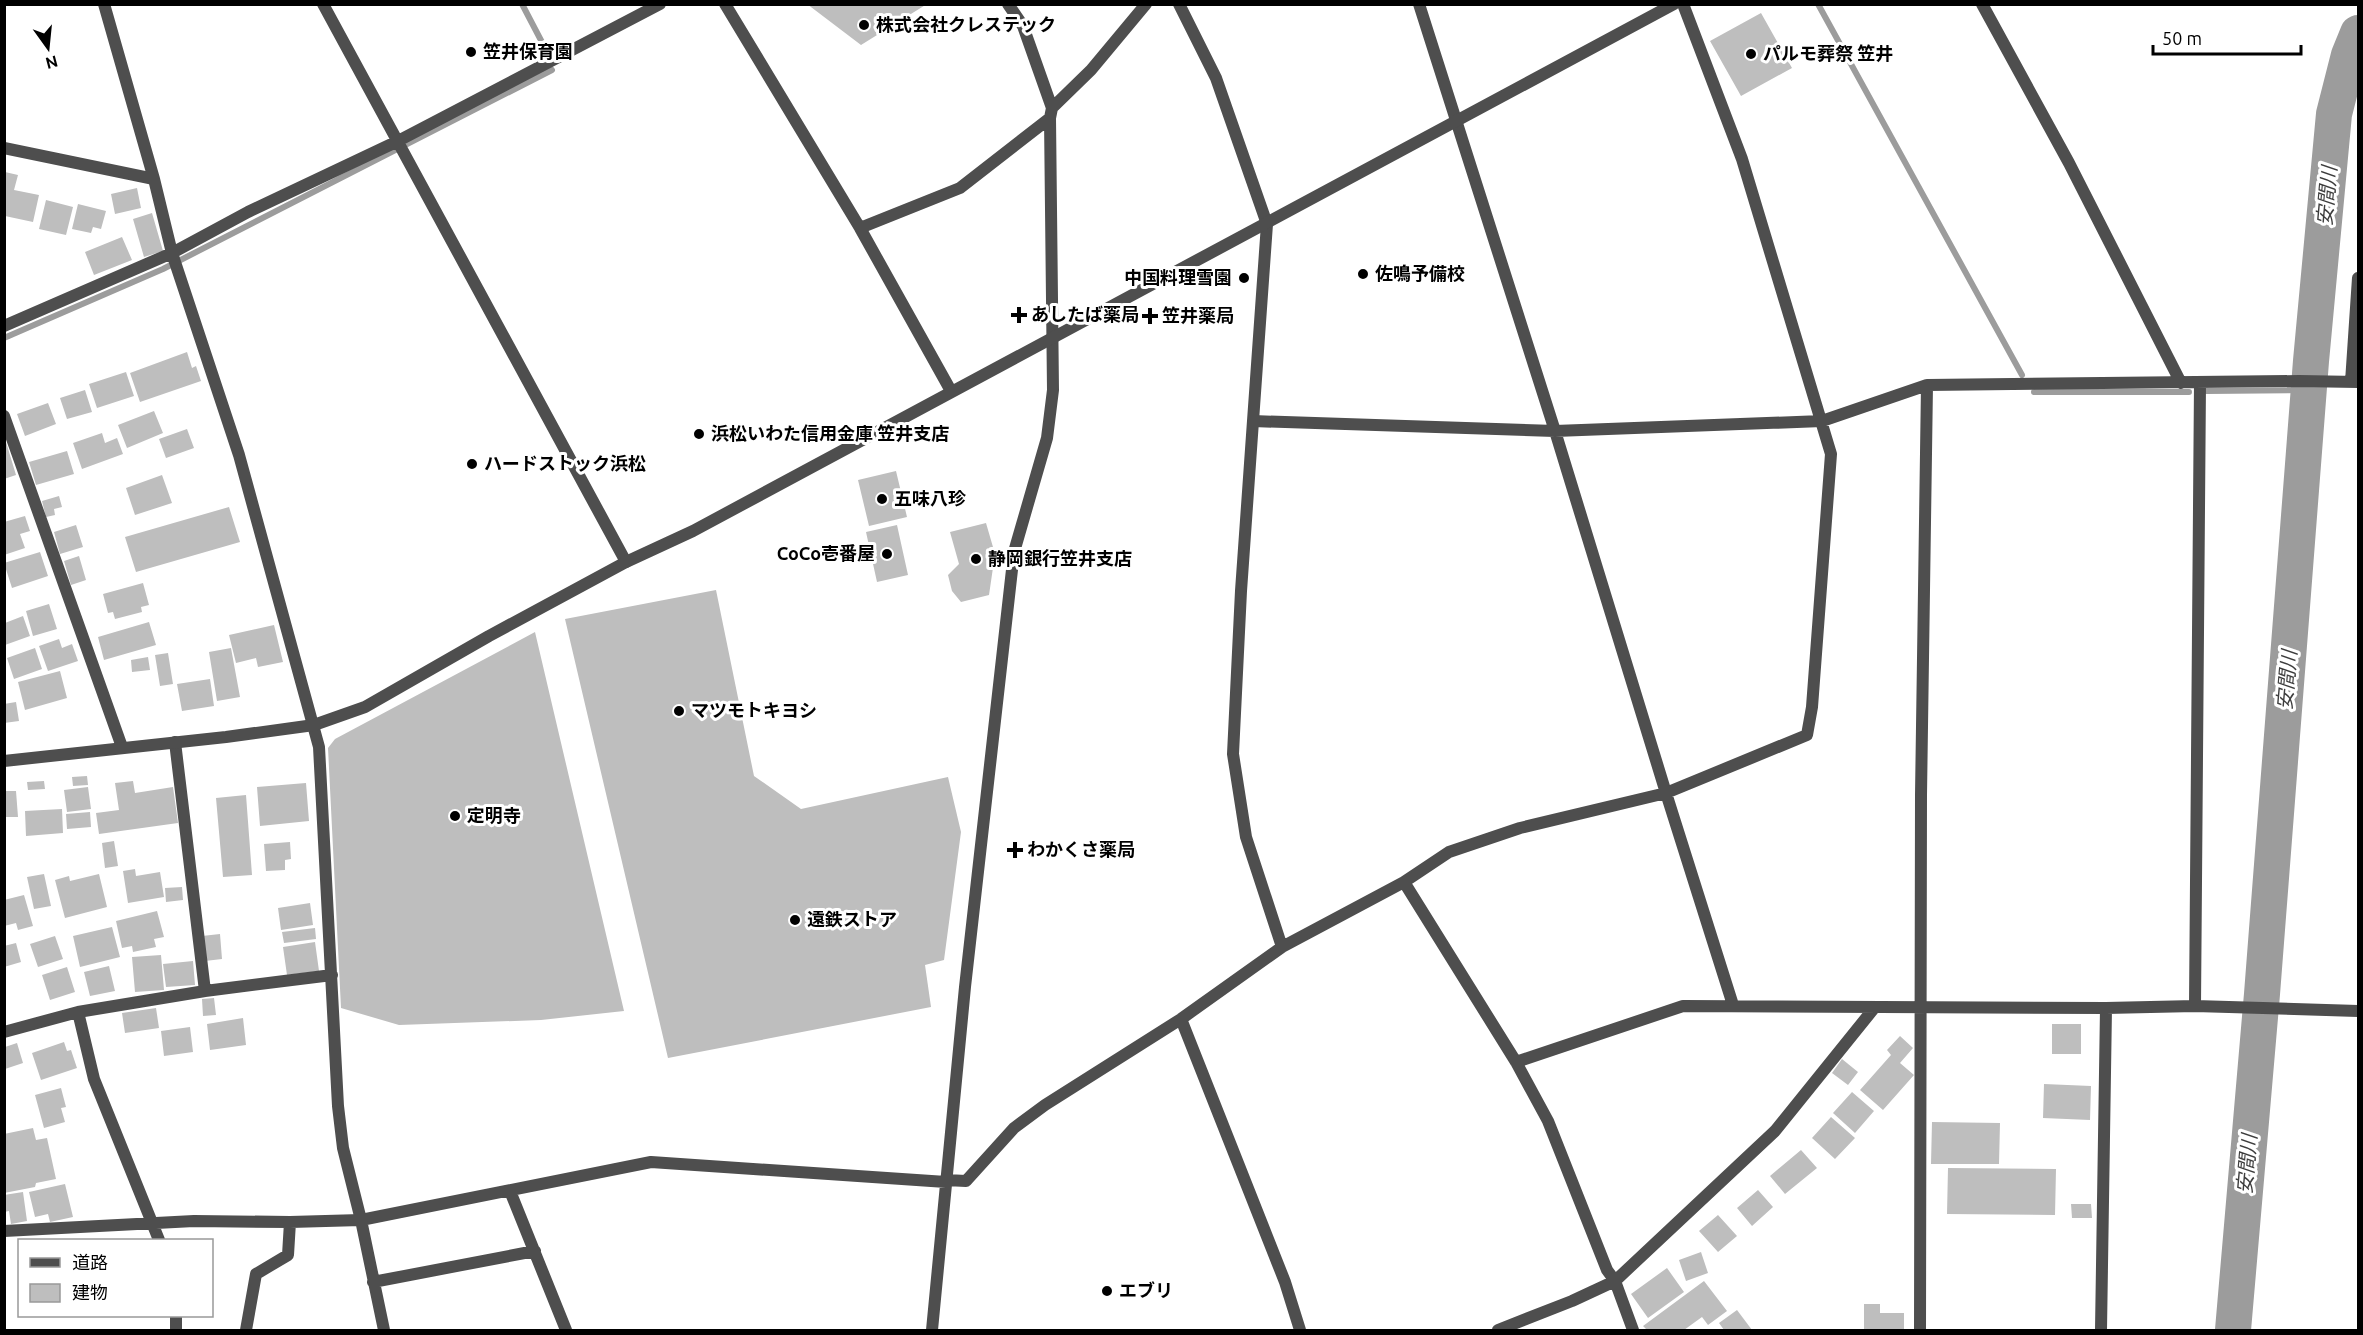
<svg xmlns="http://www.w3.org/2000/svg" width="2363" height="1335" viewBox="0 0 2363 1335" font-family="Ubuntu,'Noto Sans JP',sans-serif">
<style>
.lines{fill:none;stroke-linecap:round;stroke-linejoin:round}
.stream{stroke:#9c9c9c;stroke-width:6}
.river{stroke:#9c9c9c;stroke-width:36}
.building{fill:#bebebe}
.minor{stroke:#4e4e4e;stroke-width:12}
.tertiary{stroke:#4e4e4e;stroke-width:12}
.poi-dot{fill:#000;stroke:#fff;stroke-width:2}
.labels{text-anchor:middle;stroke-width:6;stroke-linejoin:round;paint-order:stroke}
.poi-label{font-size:18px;font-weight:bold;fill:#000;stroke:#fff;text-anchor:start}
.water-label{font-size:20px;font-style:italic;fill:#3d3d3d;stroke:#fff}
</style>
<rect width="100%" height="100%" fill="#fff"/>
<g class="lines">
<!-- stream -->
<path class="stream" d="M522 4 545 48
M1818 4 2022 375
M4 338 163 269 552 70
M2206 391 2309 390
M2034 392H2189"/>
<!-- river -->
<path class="river" d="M2233 1330 2262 994 2311 361 2334 114 2349 55 2358 33"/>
</g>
<!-- building -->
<path class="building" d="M807 4H927L861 45Z
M1761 13 1792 68 1741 96 1710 41Z
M5 172 18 175 14 190 39 195 33 222 5 216Z
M137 188 141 208 115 214 111 194Z
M46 200 73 207 66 235 39 229Z
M78 204 106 211 101 229 93 227 91 233 72 229Z
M152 213 163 251 144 257 133 219Z
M122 237 132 260 94 275 85 252Z
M187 352 192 368 196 366 201 381 140 402 130 373Z
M126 372 134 396 97 408 89 384Z
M85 390 92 412 67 419 60 398Z
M48 403 56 424 25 436 17 414Z
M154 411 163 433 127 448 118 425Z
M187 429 194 448 166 458 159 439Z
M102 433 105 443 117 438 123 454 82 469 73 443Z
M6 442 16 475 4 479V443Z
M67 451 74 474 36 485 29 462Z
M896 471 907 517 869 526 858 480Z
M162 475 172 503 135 515 126 488Z
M59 496 62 507 54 509 55 515 46 517 42 501Z
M229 507 240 542 136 572 125 537Z
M25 516 30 531 20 534 25 548 4 555V522Z
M986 523 995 554 989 595 961 602 952 591 948 575 959 564 950 532Z
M76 525 83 547 60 554 54 532Z
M897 525 908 575 877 582 866 532Z
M40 552 48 576 12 588 4 563Z
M79 556 86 580 71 585 64 561Z
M143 583 149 605 141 607 142 612 115 619 113 612 108 613 103 594Z
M716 590 754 776 801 809 948 777 961 832 944 960 925 965 931 1007 668 1058 565 619Z
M49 604 57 629 33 636 26 611Z
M23 616 30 636 5 645V623Z
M149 622 156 645 104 660 98 637Z
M274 625 283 662 258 667 256 658 236 663 229 635Z
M535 632 624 1011 541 1020 399 1025 341 1008 328 748 335 739Z
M59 639 62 648 72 644 78 661 48 671 39 646Z
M35 648 42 669 14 679 7 658Z
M231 648 240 697 217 701 209 652Z
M168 653 173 684 160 686 155 655Z
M148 657 150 670 132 672 131 660Z
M60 671 67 698 25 710 18 682Z
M210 679 214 706 182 711 177 684Z
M16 702 19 721 4 723V704Z
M87 776 88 785 73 786 72 777Z
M44 781 45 789 28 790 27 782Z
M133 781 135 793 173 787 178 823 99 834 96 813 119 810 115 783Z
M306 783 309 821 260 826 257 787Z
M88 787 91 809 67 812 64 790Z
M4 791H16L18 817H4Z
M246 795 252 875 223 877 216 798Z
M62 809 63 833 26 836 25 811Z
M90 812 91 827 67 829 66 814Z
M114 841 118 866 105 868 102 843Z
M290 842 291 859 285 860V870L266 871 264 844Z
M135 869 136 876 160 872 164 897 128 903 123 871Z
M44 874 51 906 34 909 27 877Z
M99 874 107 907 65 918 55 880 69 876 70 881Z
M182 887 183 900 166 902 165 888Z
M24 895 33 926 18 930 16 923 4 926V900Z
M310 903 313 925 281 930 278 908Z
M157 911 164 937 154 939 156 947 133 952 132 946 122 948 116 921Z
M112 927 120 957 80 967 73 936Z
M315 928 316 939 284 943 282 932Z
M220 934 222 959 205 961 202 936Z
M55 936 63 959 38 967 30 944Z
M315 942 319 971 287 975 283 947Z
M16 943 21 962 4 967V946Z
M161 955 164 990 135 992 132 957Z
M193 961 195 985 166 987 163 964Z
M109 966 115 991 90 996 84 972Z
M67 967 75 992 50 1000 42 975Z
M214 998 216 1015 203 1016 202 999Z
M156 1008 159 1028 125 1033 122 1013Z
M243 1018 246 1045 210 1050 207 1024Z
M2052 1024H2081V1054H2052Z
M190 1027 193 1052 164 1056 161 1031Z
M1900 1036 1913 1048 1900 1063 1914 1075 1883 1110 1860 1090 1891 1055 1887 1050Z
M64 1042 67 1051 71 1050 77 1068 41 1080 32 1053Z
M17 1043 23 1063 5 1069V1047Z
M1842 1059 1858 1072 1848 1085 1832 1073Z
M2044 1084 2091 1086 2090 1120 2043 1118Z
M61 1088 66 1107 61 1108 65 1122 44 1128 35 1095Z
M1852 1092 1874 1111 1855 1133 1833 1113Z
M1831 1117 1855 1138 1835 1159 1812 1138Z
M1932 1122 2000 1123 1999 1164H1931Z
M33 1128 36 1140 47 1138 56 1179 36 1183 35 1187 4 1193V1134Z
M1801 1150 1817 1168 1785 1194 1770 1176Z
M1948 1168 2056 1169 2055 1215 1947 1214Z
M65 1184 73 1217 50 1222 48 1214 35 1217 29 1192Z
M1758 1190 1773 1207 1752 1226 1737 1208Z
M23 1192 27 1221 11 1224 9 1211 4 1212V1195Z
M2071 1204H2091L2092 1218H2072Z
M1718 1215 1737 1236 1718 1252 1699 1231Z
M1701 1252 1708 1273 1686 1281 1679 1260Z
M1667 1268 1684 1292 1648 1318 1631 1294Z
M1704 1281 1727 1311 1708 1325 1702 1317 1684 1330H1647L1643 1326Z
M1864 1304H1880V1313H1904V1330H1864Z
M1737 1310 1752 1330H1724L1719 1323Z"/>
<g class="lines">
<!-- minor -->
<path class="minor" d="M104 4 154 179 172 253 239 455 319 747 338 1106 343 1148 361 1220 384 1330
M323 4 626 562
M725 4 860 228 951 391
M1179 4 1216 78 1267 224 1253 421 1555 431 1822 421 1927 385 1921 795 1920 1330
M1419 4 1555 431 1666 793 1807 735 1812 707 1831 454 1742 159 1683 4
M1982 4 2069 163 2181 383
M1052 108 1091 70 1146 4
M4 148 154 179
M860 228 960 188 1050 118
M4 326 172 253 248 212 396 142 660 4
M2351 382 2358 278
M1927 385 2299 381 2358 382
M4 416 122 747
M1253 421 1241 591 1233 754 1246 837 1282 947 1404 882 1516 1062
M175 742 205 991
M1404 882 1449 852 1520 828 1666 793 1733 1005
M2195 1006 2200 383
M78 1012 94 1079 159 1240
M1181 1019 1285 1282 1300 1330
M4 1032 78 1012 205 991 332 975
M946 1180 966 1181 1014 1128 1045 1105 1181 1019 1282 947
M510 1191 566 1330
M4 1231 194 1221 290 1222 361 1220 651 1162 946 1182
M373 1282 535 1251
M176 1316V1330
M246 1330 256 1274 288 1255 290 1222
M932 1330 965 987 1014 552 1047 438 1053 390 1050 118 1052 108 1023 26 1008 4
M1498 1330 1572 1301 1615 1281 1775 1131 1875 1007
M1633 1330 1615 1281 1607 1270 1548 1121 1516 1062 1683 1006 2106 1008 2195 1006 2358 1011
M2101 1330 2106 1008"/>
<!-- tertiary -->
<path class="tertiary" d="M4 761 226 737 314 725 365 707 489 636 626 562 693 531 1674 4"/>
</g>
<!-- markers -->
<g class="poi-dot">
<circle cx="864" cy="25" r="6"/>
<circle cx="471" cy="52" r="6"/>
<circle cx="1751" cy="54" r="6"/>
<circle cx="1363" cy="274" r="6"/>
<circle cx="1244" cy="278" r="6"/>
<path d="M1016 306h6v6h6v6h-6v6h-6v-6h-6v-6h6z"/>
<path d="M1147 307h6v6h6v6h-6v6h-6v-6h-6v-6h6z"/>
<circle cx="699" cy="434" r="6"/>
<circle cx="472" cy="464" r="6"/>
<circle cx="882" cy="499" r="6"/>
<circle cx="887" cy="554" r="6"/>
<circle cx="976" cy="559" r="6"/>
<circle cx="679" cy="711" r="6"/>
<circle cx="455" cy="816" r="6"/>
<path d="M1012 841h6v6h6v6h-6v6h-6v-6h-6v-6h6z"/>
<circle cx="795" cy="920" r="6"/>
<circle cx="1107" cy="1291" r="6"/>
</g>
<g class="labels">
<!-- poi labels -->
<g class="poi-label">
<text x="876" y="31">株式会社クレステック</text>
<text x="483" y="58">笠井保育園</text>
<text x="1763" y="60">パルモ葬祭 笠井</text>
<text x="1375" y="280">佐鳴予備校</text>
<text x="1232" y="284" text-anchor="end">中国料理雪園</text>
<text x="1031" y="321">あしたば薬局</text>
<text x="1162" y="322">笠井薬局</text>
<text x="711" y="440">浜松いわた信用金庫 笠井支店</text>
<text x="484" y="470">ハードストック浜松</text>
<text x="894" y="505">五味八珍</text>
<text x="875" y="560" text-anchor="end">CoCo壱番屋</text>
<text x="988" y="565">静岡銀行笠井支店</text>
<text x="691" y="717">マツモトキヨシ</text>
<text x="467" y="822">定明寺</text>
<text x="1027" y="856">わかくさ薬局</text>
<text x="807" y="926">遠鉄ストア</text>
<text x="1119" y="1297">エブリ</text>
</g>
<!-- water labels -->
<g class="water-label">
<text transform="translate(2327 196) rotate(-85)" y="7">安間川</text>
<text transform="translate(2287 680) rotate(-85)" y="7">安間川</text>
<text transform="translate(2247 1164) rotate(-85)" y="7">安間川</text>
</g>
</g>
<!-- border -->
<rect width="2363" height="1335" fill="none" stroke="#000000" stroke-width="12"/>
<!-- legend -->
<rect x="18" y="1239" width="195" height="78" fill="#ffffff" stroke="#999999" stroke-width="1.5"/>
<rect x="30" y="1258" width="30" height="9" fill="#4e4e4e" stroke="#999999" stroke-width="1.5"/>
<text x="72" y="1269" font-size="18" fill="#000000">道路</text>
<rect x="30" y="1284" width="30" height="18" fill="#bebebe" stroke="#999999" stroke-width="1.5"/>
<text x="72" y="1299" font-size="18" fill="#000000">建物</text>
<!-- north arrow -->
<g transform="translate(48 48) rotate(165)" stroke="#ffffff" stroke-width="4.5" paint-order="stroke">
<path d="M0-4.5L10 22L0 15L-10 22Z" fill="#000000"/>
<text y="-9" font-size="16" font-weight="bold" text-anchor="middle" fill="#000000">N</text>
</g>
<!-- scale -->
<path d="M2153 45v9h148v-9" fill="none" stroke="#000000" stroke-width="3"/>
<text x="2162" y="45" font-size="18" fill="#000000" stroke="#ffffff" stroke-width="4.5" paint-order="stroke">50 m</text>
</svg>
